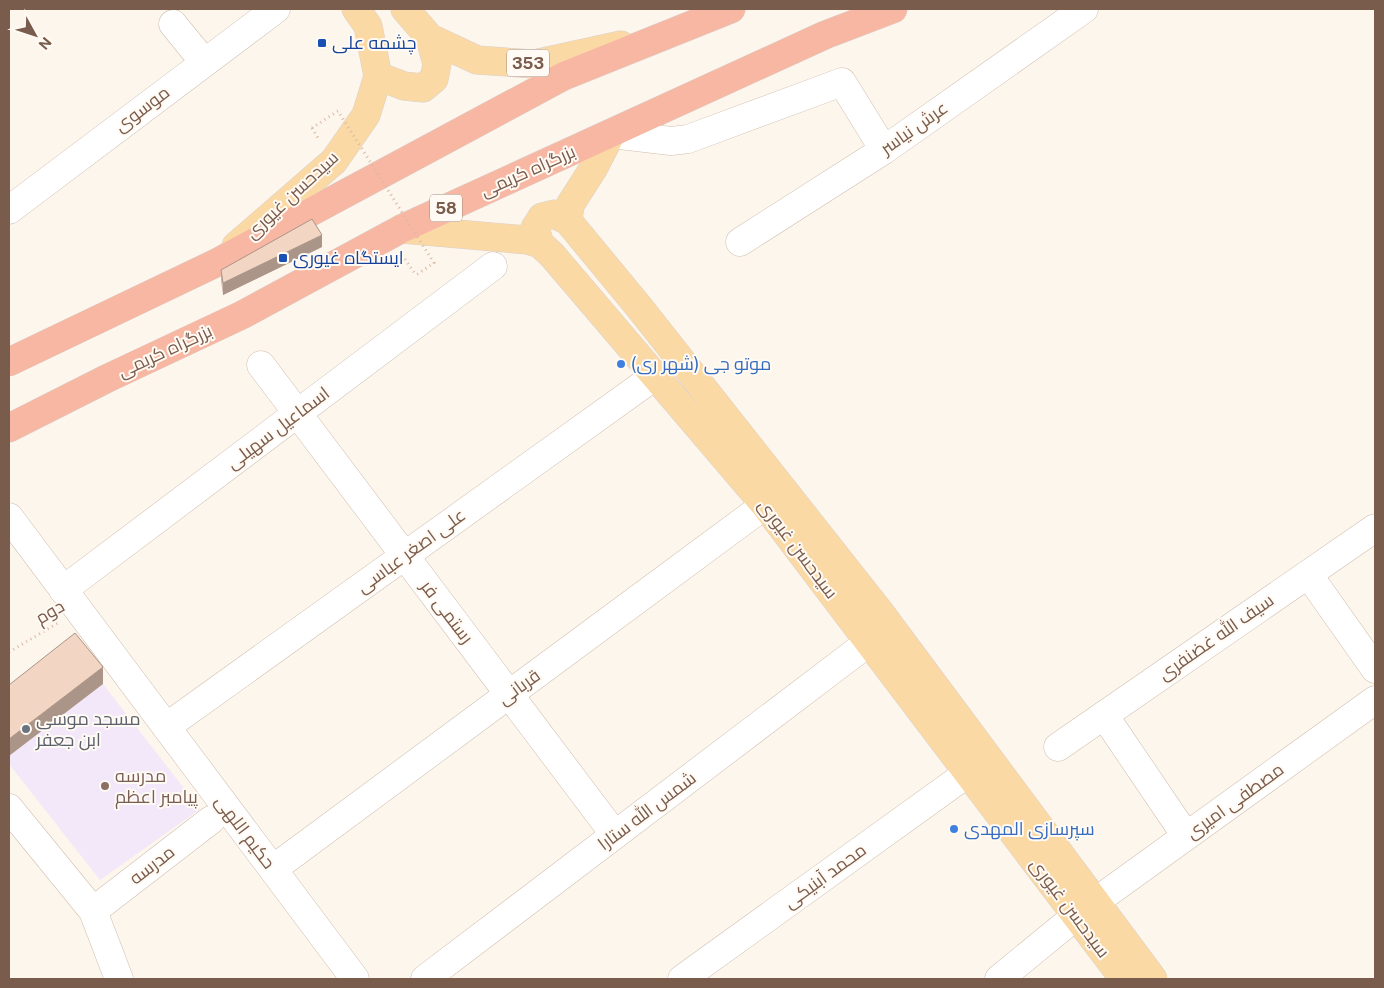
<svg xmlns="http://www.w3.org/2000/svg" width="1384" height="988" viewBox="0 0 1384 988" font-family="'Public Sans',Cairo,sans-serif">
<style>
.education{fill:#f3e8fa}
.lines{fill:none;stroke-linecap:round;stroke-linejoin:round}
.minor-casing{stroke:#d1beb0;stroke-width:29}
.major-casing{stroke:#dad1cd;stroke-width:29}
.highway-casing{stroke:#dad1cd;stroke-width:29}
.path{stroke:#d9b8a5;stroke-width:3;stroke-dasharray:1 4;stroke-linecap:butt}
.minor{stroke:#fff;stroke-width:28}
.major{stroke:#fbd9a5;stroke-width:28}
.highway{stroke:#f7b7a3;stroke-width:28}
.path-bridge{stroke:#d9b8a5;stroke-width:3;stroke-dasharray:1 4;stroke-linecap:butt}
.wall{fill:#d1b7a8}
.shaded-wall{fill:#aa9588}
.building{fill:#f3d5c3;stroke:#aa9588}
.transit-dot{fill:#1a4fb4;stroke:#fffaf3;stroke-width:2}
.shop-dot{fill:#3f7fe0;stroke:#fffaf3;stroke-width:2}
.worship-dot{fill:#6b7280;stroke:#fffaf3;stroke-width:2}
.education-dot{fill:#8d6e63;stroke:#fffaf3;stroke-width:2}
.labels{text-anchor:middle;stroke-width:4;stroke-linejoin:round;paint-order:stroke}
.shield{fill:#fffaf3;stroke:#a28b7f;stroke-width:1}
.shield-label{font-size:16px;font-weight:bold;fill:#7a5c4d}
.transit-label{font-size:18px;fill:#164399;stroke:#fffaf3;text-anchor:start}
.street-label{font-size:18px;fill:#7a5c4d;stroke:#fffaf3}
.shop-label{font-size:18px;fill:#366cbe;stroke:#fffaf3;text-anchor:start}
.worship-label{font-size:18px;fill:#5b616d;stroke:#fffaf3;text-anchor:start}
.education-label{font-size:18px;fill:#785e54;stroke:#fffaf3;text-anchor:start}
</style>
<rect width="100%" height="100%" fill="#fdf6ec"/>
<!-- education -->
<path class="education" d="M103 684 200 809 100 880 9 764V756Z"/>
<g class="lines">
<defs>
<path id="minor" d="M173 24 204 62
M611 134 671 141 688 139 842 82 884 150
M9 210 276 9
M740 242 884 150 1084 9
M261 365 615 835
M9 517 355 979
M1308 574 1375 669
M63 590 493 266
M1104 715 1186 836
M166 727 655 376
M1058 747 1375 528
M9 808 93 911 119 979
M273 869 765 505
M1095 902 1375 700
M93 911 211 820
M425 979 869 642
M682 979 968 773
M999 979 1076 916"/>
<path id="major" d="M405 9 430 38 477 60 534 64 621 45
M378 76 404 86 423 88 434 79 437 64 430 38
M568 221 570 205 593 169 611 134
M401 229 527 240 540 244 552 255 765 505 1124 979
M540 244 535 228 542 217 554 214 568 221 639 307 879 611 1153 979
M236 246 334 161 366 115 378 76 368 26 356 9"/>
<path id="highway" d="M9 362 216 263 564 76 731 9
M9 428 108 378 242 315 401 229 825 35 893 9"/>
</defs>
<!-- minor casing -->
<use href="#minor" class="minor-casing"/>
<!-- major casing -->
<use href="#major" class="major-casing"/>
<!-- highway casing -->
<use href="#highway" class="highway-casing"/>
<!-- path -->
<path class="path" d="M312 128 318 138
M402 255 416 275
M9 652 58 623"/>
<!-- minor -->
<use href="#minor" class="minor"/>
<!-- major -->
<use href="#major" class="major"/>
<!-- highway -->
<use href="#highway" class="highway"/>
<!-- path-bridge -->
<path class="path-bridge" d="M312 128 338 111 434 263 416 275"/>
</g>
<!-- wall -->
<path class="wall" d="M322 247 223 295 221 281V270Z"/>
<!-- shaded-wall -->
<path class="shaded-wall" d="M322 235V247L223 295V283Z
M103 667V684L9 756V739Z"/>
<!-- building -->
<path class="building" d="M312 219 322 235 223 283 221 270Z
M75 633 103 667 9 739V685Z"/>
<!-- markers -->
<g class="transit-dot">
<rect x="317" y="38" width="10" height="10" rx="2.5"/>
<rect x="278" y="253" width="10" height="10" rx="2.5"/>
</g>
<g class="shop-dot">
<circle cx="621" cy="364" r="5"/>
<circle cx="954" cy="829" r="5"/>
</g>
<circle class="worship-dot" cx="26" cy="729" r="5"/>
<circle class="education-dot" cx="105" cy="786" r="5"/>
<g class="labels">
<!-- shield labels -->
<g class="shield">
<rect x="507" y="49.5" width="42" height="27" rx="4"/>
<rect x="430" y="194.5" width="32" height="27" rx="4"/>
</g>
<g class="shield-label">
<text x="528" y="69">353</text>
<text x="446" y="214">58</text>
</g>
<!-- transit labels -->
<g class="transit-label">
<text x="332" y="49">چشمه علی</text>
<text x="293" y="264">ایستگاه غیوری</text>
</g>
<!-- street labels -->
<g class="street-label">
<text transform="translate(142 109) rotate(-37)" y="6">موسوی</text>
<text transform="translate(914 128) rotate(-35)" y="6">عرش نیاسر</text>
<text transform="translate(528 171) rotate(-24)" y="6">بزرگراه کریمی</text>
<text transform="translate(292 195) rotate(-43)" y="6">سیدحسن غیوری</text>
<text transform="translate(165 351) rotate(-25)" y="6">بزرگراه کریمی</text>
<text transform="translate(278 428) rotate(-37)" y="6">اسماعیل سهیلی</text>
<text transform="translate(798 549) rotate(53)" y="6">سیدحسن غیوری</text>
<text transform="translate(411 551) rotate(-36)" y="6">علی اصغر عباسی</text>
<text transform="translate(50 612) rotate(-30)" y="6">دوم</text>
<text transform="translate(447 612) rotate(53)" y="6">رستمی فر</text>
<text transform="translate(1216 637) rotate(-35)" y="6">سیف الله غضنفری</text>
<text transform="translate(519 687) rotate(-36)" y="6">قربانی</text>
<text transform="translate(1235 801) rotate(-36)" y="6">مصطفی امیری</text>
<text transform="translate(647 811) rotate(-37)" y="6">شمس الله ستارا</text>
<text transform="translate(245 832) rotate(53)" y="6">حکیم اللهی</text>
<text transform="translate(152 865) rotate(-37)" y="6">مدرسه</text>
<text transform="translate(825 876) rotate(-36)" y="6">محمد آبنیکی</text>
<text transform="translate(1070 908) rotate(53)" y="6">سیدحسن غیوری</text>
</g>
<!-- shop labels -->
<g class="shop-label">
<text x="631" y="370">موتو جی (شهر ری)</text>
<text x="964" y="835">سپرسازی المهدی</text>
</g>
<!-- worship labels -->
<g class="worship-label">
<text x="36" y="725">مسجد موسی<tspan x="36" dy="21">ابن جعفر</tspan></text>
</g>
<!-- education labels -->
<g class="education-label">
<text x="115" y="782">مدرسه<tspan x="115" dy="21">پیامبر اعظم</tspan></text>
</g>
</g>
<!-- border -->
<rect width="1384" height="988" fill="none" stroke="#7a5c4d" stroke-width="20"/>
<!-- north arrow -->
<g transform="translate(35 35) rotate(130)" stroke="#fffaf3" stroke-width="4" paint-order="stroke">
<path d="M0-4L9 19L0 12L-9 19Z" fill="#7a5c4d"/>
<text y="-8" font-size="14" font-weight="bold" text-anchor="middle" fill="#7a5c4d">N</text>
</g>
</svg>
